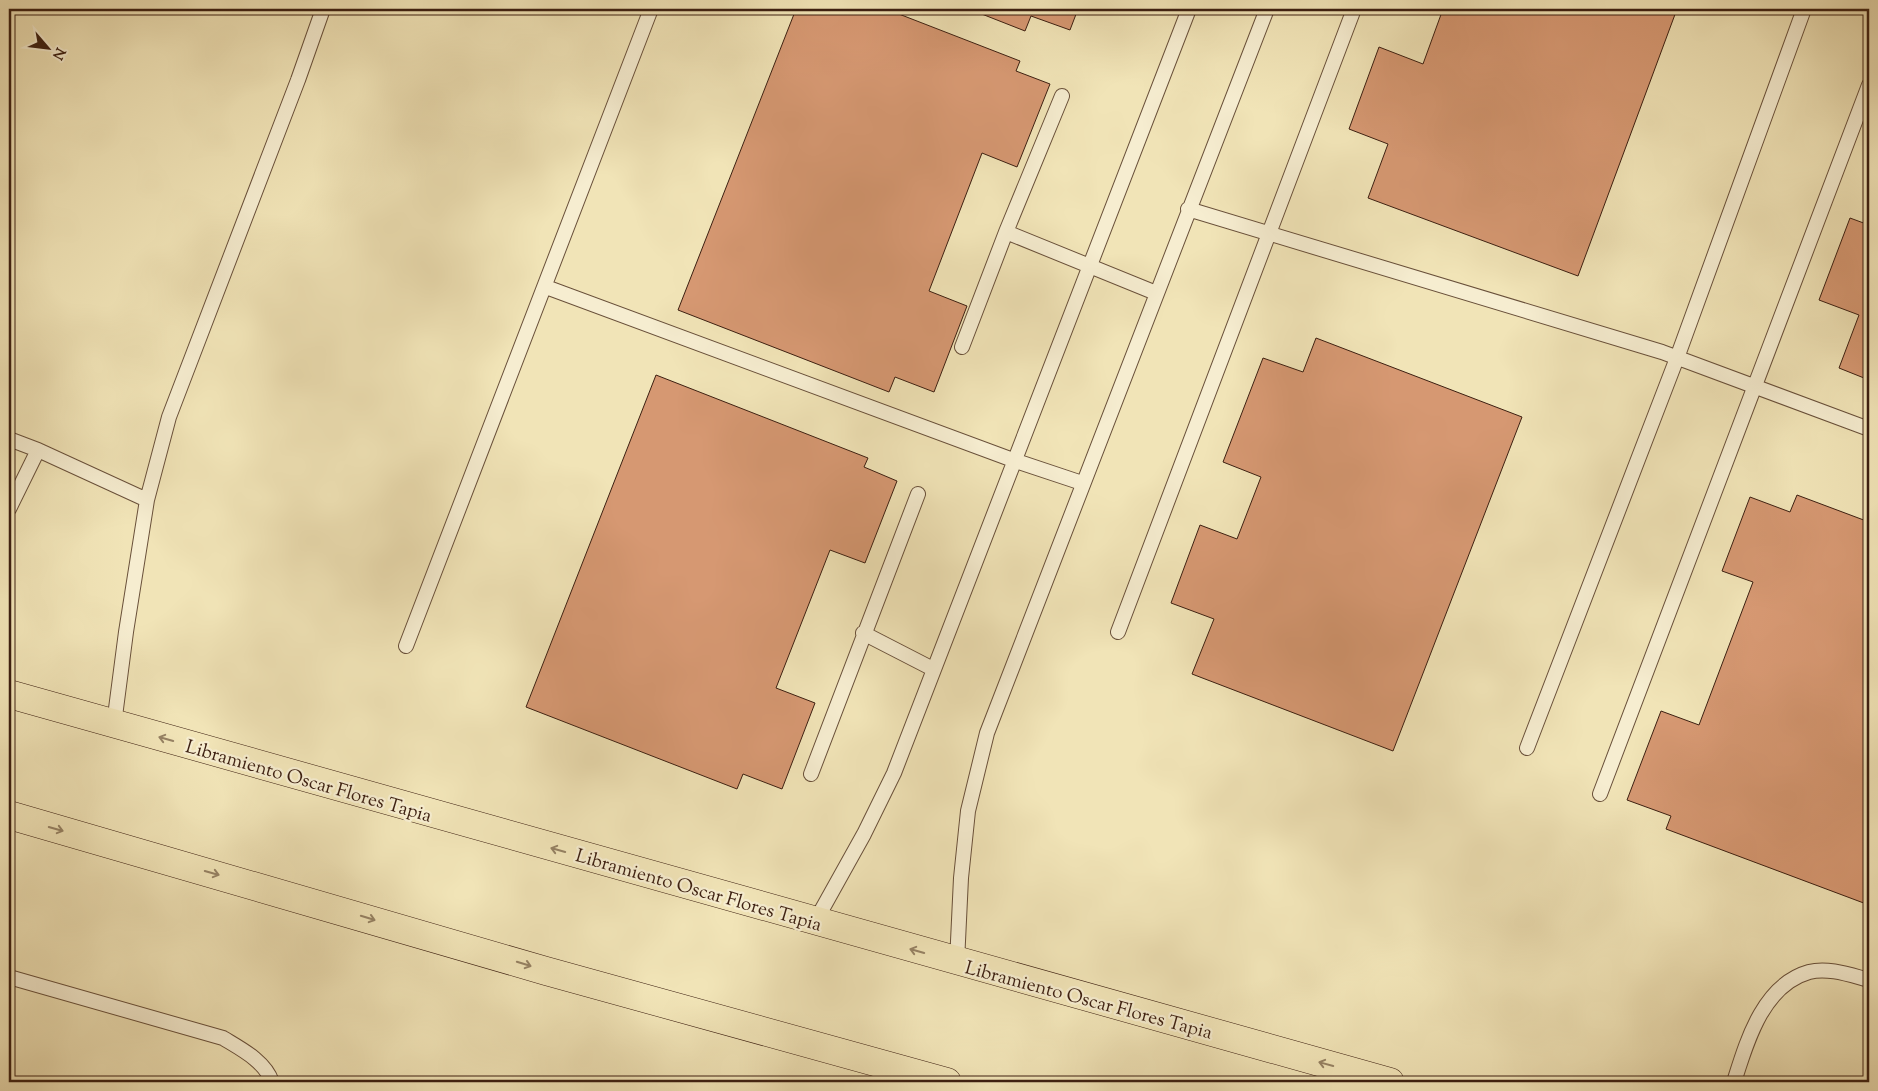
<svg xmlns="http://www.w3.org/2000/svg" width="1878" height="1091" viewBox="0 0 1878 1091" font-family="'Sorts Mill Goudy',serif">
<style>
.building{fill:#d69872;stroke:#3c1f11}
.lines{fill:none;stroke-linecap:round;stroke-linejoin:round}
.service-casing{stroke:#69503a;stroke-width:16}
.trunk-casing{stroke:#3c1f11;stroke-width:29}
.service{stroke:#f6edd0;stroke-width:14}
.trunk{stroke:#f1e4b7;stroke-width:28}
.oneway{stroke:#968264}
.labels{text-anchor:middle;stroke-width:4.5;stroke-linejoin:round;paint-order:stroke}
.street-label{font-size:19px;fill:#3c1f11;stroke:#f6edd0}
</style>
<rect width="100%" height="100%" fill="#f1e4b7"/>
<filter id="stains"><feTurbulence type="fractalNoise" baseFrequency=".004" numOctaves="4"/><feColorMatrix values="0 0 0 0 .2 0 0 0 0 .09 0 0 0 0 .02 0 0 0 .5 -.17"/></filter>
<radialGradient id="worn" r=".72"><stop offset=".6" stop-color="#630" stop-opacity="0"/><stop offset="1" stop-color="#630" stop-opacity=".3"/></radialGradient>
<!-- building -->
<path class="building" d="M796 9H886L1020 61 1016 71 1050 84 1017 167 982 153 929 291 967 306 934 392 895 377 889 392 678 310Z
M969 9H1078L1070 30 1031 16 1025 31Z
M1443 9H1677L1578 276 1368 198 1388 144 1349 129 1379 47 1423 64Z
M1850 218 1869 225V380L1839 368 1859 315 1819 300Z
M1316 338 1522 417 1393 751 1192 674 1214 619 1171 603 1200 525 1237 539 1261 477 1223 462 1263 358 1303 372Z
M656 375 868 458 864 467 897 481 865 563 830 550 776 688 815 703 782 789 743 774 737 789 526 707Z
M1797 495 1869 522V905L1666 829 1671 816 1627 800 1661 711 1699 725 1753 582 1722 571 1750 497 1790 512Z"/>
<g class="lines">
<defs>
<path id="service" d="M1188 209 1662 352 1869 429
M1006 232 1156 293
M546 287 1013 460 1082 483
M962 347 1006 232 1062 96
M9 439 38 450 147 500
M9 509 38 450
M1118 632 1354 9
M863 633 933 669
M406 646 651 9
M114 724 126 632 147 500 169 417 298 80 323 9
M1527 748 1677 358 1804 9
M811 774 918 494
M1600 794 1869 85
M815 922 864 834 894 773 1189 9
M957 962 961 878 968 811 987 733 1267 9
M9 977 223 1038C241 1049 265 1061 272 1082
M1734 1082C1747 1041 1763 985 1809 972 1828 967 1850 975 1869 980"/>
<path id="trunk" d="M9 694 1390 1082
M9 815 546 971 947 1082"/>
</defs>
<!-- service casing -->
<use href="#service" class="service-casing"/>
<!-- trunk casing -->
<use href="#trunk" class="trunk-casing"/>
<!-- service -->
<use href="#service" class="service"/>
<!-- trunk -->
<use href="#trunk" class="trunk"/>
</g>
<!-- one-way arrows -->
<defs><path id="oneway-shaft" d="M-6 0H5M1.5-3L5.5 0L1.5 3" fill="none" stroke-width="1.6" stroke-linecap="round" stroke-linejoin="round" transform="scale(1.25)"/></defs>
<g class="oneway">
<use href="#oneway-shaft" transform="translate(166 739) rotate(-164)"/>
<use href="#oneway-shaft" transform="translate(56 829) rotate(16)"/>
<use href="#oneway-shaft" transform="translate(558 850) rotate(-164)"/>
<use href="#oneway-shaft" transform="translate(212 873) rotate(16)"/>
<use href="#oneway-shaft" transform="translate(368 918) rotate(17)"/>
<use href="#oneway-shaft" transform="translate(917 951) rotate(-164)"/>
<use href="#oneway-shaft" transform="translate(524 964) rotate(17)"/>
<use href="#oneway-shaft" transform="translate(1326 1064) rotate(-165)"/>
</g>
<g class="labels">
<!-- street labels -->
<g class="street-label">
<text transform="translate(309 780) rotate(16)" y="7">Libramiento Oscar Flores Tapia</text>
<text transform="translate(699 889) rotate(16)" y="7">Libramiento Oscar Flores Tapia</text>
<text transform="translate(1089 999) rotate(15)" y="7">Libramiento Oscar Flores Tapia</text>
</g>
</g>
<!-- margin -->
<rect width="1878" height="1091" fill="none" stroke="#f1e4b7" stroke-width="30"/>
<rect x="10" y="10" width="1858" height="1071" fill="none" stroke="#3c1f11" stroke-width="2.5"/>
<rect x="15" y="15" width="1848" height="1061" fill="none" stroke="#3c1f11"/>
<!-- north arrow -->
<g transform="translate(48 48) rotate(118)" stroke="#f6edd0" stroke-width="4" paint-order="stroke">
<path d="M0-4L9 19L0 12L-9 19Z" fill="#3c1f11"/>
<text y="-8" font-size="14" font-weight="bold" text-anchor="middle" fill="#3c1f11">N</text>
</g>
<rect width="100%" height="100%" filter="url(#stains)"/>
<rect width="100%" height="100%" fill="url(#worn)"/>
</svg>
